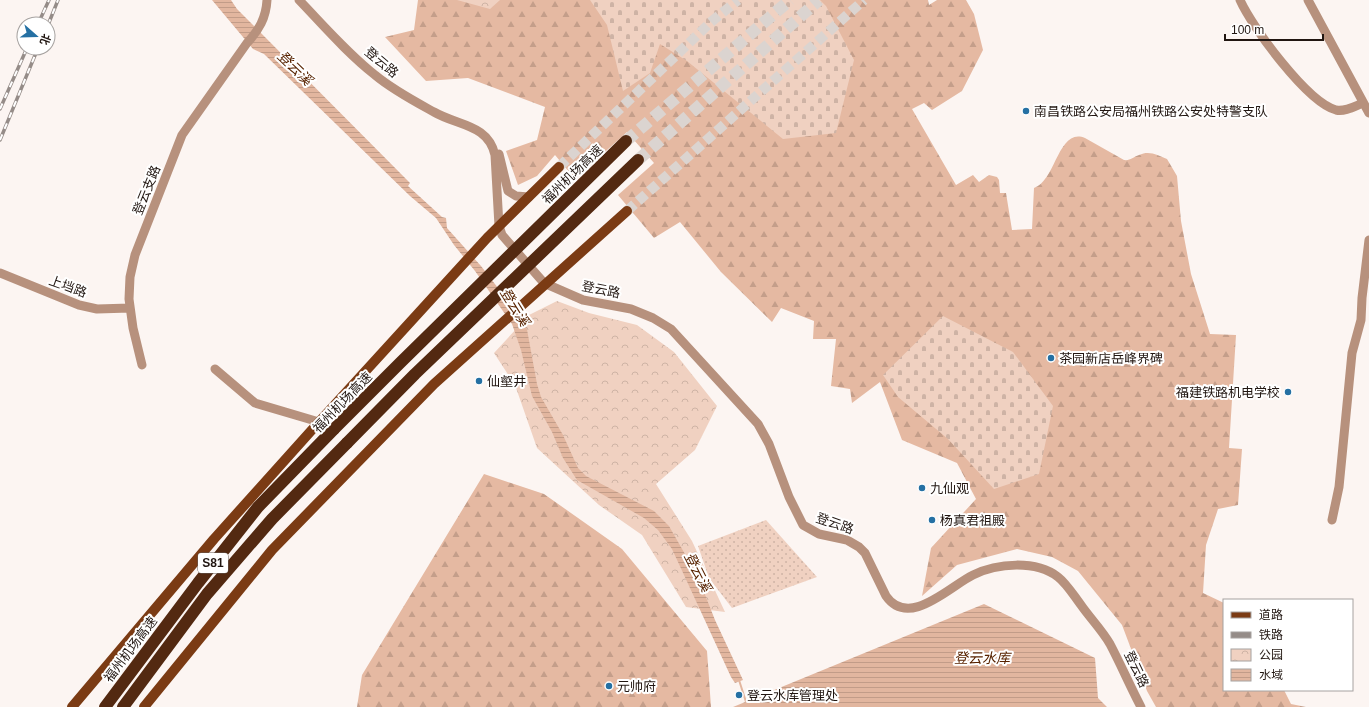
<svg xmlns="http://www.w3.org/2000/svg" width="1369" height="707" viewBox="0 0 1369 707" font-family="Arial,'Noto Sans SC',sans-serif">
<style>
.grass{fill:url(#grass-dots)}
.forest{fill:url(#forest-firs)}
.cemetery{fill:url(#cemetery-stones)}
.park{fill:url(#park-crowns)}
.water{fill:url(#water-rules)}
.lines{fill:none;stroke-linecap:round;stroke-linejoin:round}
.stream{stroke:#e2b69f;stroke-width:2}
.major-tunnel{stroke:#dbd4d0;stroke-width:10;stroke-dasharray:10 5;stroke-linecap:butt}
.highway-tunnel{stroke:#dbd4d0;stroke-width:12;stroke-dasharray:12 6;stroke-linecap:butt}
.minor{stroke:#b7917d;stroke-width:9}
.major{stroke:#7b3b14;stroke-width:10}
.highway{stroke:#532911;stroke-width:12}
.rail-casing{stroke:#958c88;stroke-width:3.5}
.rail{stroke:#fff;stroke-width:2;stroke-dasharray:6;stroke-linecap:butt}
.highway-bridge{stroke:#532911;stroke-width:12}
.poi-dot{fill:#2570a3;stroke:#fff;stroke-width:1.5}
.labels{text-anchor:middle;stroke-width:4;stroke-linejoin:round;paint-order:stroke}
.shield{fill:#fff;stroke:#645c58;stroke-width:1}
.shield-label{font-size:12px;font-weight:bold;fill:#211611}
.street-label{font-size:13px;fill:#211611;stroke:#fff}
.poi-label{font-size:13px;fill:#211611;stroke:#fff;text-anchor:start}
.water-label{font-size:14px;font-style:italic;fill:#582300;stroke:#fff}
</style>
<defs>
<pattern id="grass-dots" width="8" height="8" patternUnits="userSpaceOnUse"><rect width="8" height="8" fill="#f0d1c1"/><path d="M2 2h.1M6 6h.1" fill="none" stroke="#ceb3a5" stroke-width="1.8" stroke-linecap="round"/></pattern>
<pattern id="forest-firs" width="22" height="20" patternUnits="userSpaceOnUse"><rect width="22" height="20" fill="#e5b9a2"/><path d="M5 1l3.5 6h-7zM16 11l3.5 6h-7z" fill="#c49e8a"/></pattern>
<pattern id="cemetery-stones" width="16" height="16" patternUnits="userSpaceOnUse"><rect width="16" height="16" fill="#f0d1c1"/><path d="M2 7V4a2 2 0 0 1 4 0v3zM10 15v-3a2 2 0 0 1 4 0v3z" fill="#ceb3a5"/></pattern>
<pattern id="park-crowns" width="20" height="18" patternUnits="userSpaceOnUse"><rect width="20" height="18" fill="#f0d1c1"/><path d="M2 6a3 3 0 1 1 6 0M12 15a3 3 0 1 1 6 0" fill="none" stroke="#ceb3a5"/></pattern>
<pattern id="water-rules" width="6" height="5" patternUnits="userSpaceOnUse"><rect width="6" height="5" fill="#e2b69f"/><path d="M0 2.5h6" fill="none" stroke="#c29c88"/></pattern>
</defs>
<rect width="100%" height="100%" fill="#fcf5f2"/>
<!-- grass -->
<path class="grass" d="M766 520 817 577 732 608 709 578 698 546Z"/>
<!-- forest -->
<path class="forest" d="M418 0H928L929 5 937 0H966L974 14 983 50 962 91 932 110 924 103 912 109 956 185 973 175 979 182 989 175 997 177 999 180 1000 193H1006L1012 230 1032 229 1034 188C1056 181 1058 127 1085 138L1124 160C1130 161 1133 157 1139 155 1149 150 1158 155 1167 159L1177 176 1181 221 1191 274 1210 334 1236 335 1229 448 1242 449 1238 505 1218 509 1206 545 1203 593 1224 603V690H1284L1291 704 1306 707H1156L1147 691 1122 625 1078 571 1052 557 1017 549 957 565 922 596 931 548 976 499 957 463 902 440 880 382 852 403 850 389 831 386 836 339H813L814 321 781 308 772 322 721 272 680 222 654 238 618 195 654 163 627 132 575 179 555 155 537 176 518 185 506 151 537 140 545 107 468 78 426 81 385 37 414 30Z
M484 474 544 494 622 549 707 651 711 707H357L362 675Z"/>
<!-- cemetery -->
<path class="cemetery" d="M590 0H820L826 6 854 60 836 133 783 139 687 61 660 44 650 73 623 91 607 25Z
M943 316 1013 352 1053 406 1039 474 994 489 948 439 898 397 883 375Z"/>
<!-- park -->
<path class="park" d="M457 0H500L490 9Z
M557 301 589 313 637 325 674 352 717 406 695 450 656 484 692 541 725 612 686 607 642 535 599 505 537 448 515 385 494 353 529 315Z"/>
<!-- water -->
<path class="water" d="M212 0H231L237 9 410 183 408 186 442 217 446 218 447 228 481 266 526 324 537 384 541 397 563 435 578 468 586 476 654 511 669 526 698 577 715 620 743 680 735 683 731 677 672 549 658 530 644 518 577 480 563 458 552 432 532 396 521 350 512 324 475 271 454 245 436 218 410 196 264 54 253 49Z
M984 604 1095 658 1098 698 1107 707H733Z"/>
<g class="lines">
<!-- stream -->
<path class="stream" d="M739 680 746 702"/>
<!-- major-tunnel -->
<path class="major-tunnel" d="M559 167 711 22 738 0
M627 211 864 0"/>
<!-- highway-tunnel -->
<path class="highway-tunnel" d="M626 141 790 0
M638 160 819 0"/>
<!-- minor -->
<path class="minor" d="M299 0C323 25 347 53 375 75 393 90 414 101 434 112 458 126 488 124 495 155L499 226 502 235 544 283 583 300 631 309 653 318 671 329 758 424 769 444 789 497 803 525 819 534 847 540 859 547 865 553 886 596C909 629 950 586 973 575 997 563 1036 560 1058 577 1067 584 1074 596 1081 605 1090 618 1102 630 1110 644 1121 665 1130 686 1141 707
M1240 0C1252 27 1307 102 1336 110 1345 112 1355 106 1363 103
M1308 0 1369 113
M499 154 508 191 516 196 529 197
M0 273 79 305 97 309 130 308
M142 365 133 328 129 299 130 277 135 255 182 135 247 43C259 30 266 18 267 0
M215 369 255 403 319 422
M1332 520 1339 487 1352 353 1361 320 1362 298 1369 240"/>
<!-- major -->
<path class="major" d="M72 707 214 539 319 422 487 238 559 167
M144 707 272 550 434 384 627 211"/>
<!-- highway -->
<path class="highway" d="M105 707 198 583 258 507 334 429
M123 707 207 594 272 519 347 443"/>
<defs>
<path id="rail" d="M38 24 49 0
M48 25 58 0
M0 109 27 48
M0 140 38 48"/>
</defs>
<!-- rail casing -->
<use href="#rail" class="rail-casing"/>
<!-- rail -->
<use href="#rail" class="rail"/>
<!-- highway-bridge -->
<path class="highway-bridge" d="M334 429 400 363 626 141
M347 443 415 374 638 160"/>
</g>
<!-- markers -->
<g class="poi-dot">
<circle cx="1026" cy="111" r="4"/>
<circle cx="1051" cy="358" r="4"/>
<circle cx="479" cy="381" r="4"/>
<circle cx="1288" cy="392" r="4"/>
<circle cx="922" cy="488" r="4"/>
<circle cx="932" cy="520" r="4"/>
<circle cx="609" cy="686" r="4"/>
<circle cx="739" cy="695" r="4"/>
</g>
<g class="labels">
<!-- shield labels -->
<rect class="shield" x="198" y="553" width="30" height="20" rx="3"/>
<g class="shield-label">
<text x="213" y="567">S81</text>
</g>
<!-- street labels -->
<g class="street-label">
<text transform="translate(382 62) rotate(40)" y="5">登云路</text>
<text transform="translate(572 174) rotate(-44)" y="5">福州机场高速</text>
<text transform="translate(146 190) rotate(-68)" y="5">登云支路</text>
<text transform="translate(68 286) rotate(20)" y="5">上垱路</text>
<text transform="translate(601 289) rotate(11)" y="5">登云路</text>
<text transform="translate(342 402) rotate(-46)" y="5">福州机场高速</text>
<text transform="translate(835 523) rotate(19)" y="5">登云路</text>
<text transform="translate(130 649) rotate(-53)" y="5">福州机场高速</text>
<text transform="translate(1137 669) rotate(64)" y="5">登云路</text>
</g>
<!-- poi labels -->
<g class="poi-label">
<text x="1034" y="116">南昌铁路公安局福州铁路公安处特警支队</text>
<text x="1059" y="363">茶园新店岳峰界碑</text>
<text x="487" y="386">仙壑井</text>
<text x="1280" y="397" text-anchor="end">福建铁路机电学校</text>
<text x="930" y="493">九仙观</text>
<text x="940" y="525">杨真君祖殿</text>
<text x="617" y="691">元帅府</text>
<text x="747" y="700">登云水库管理处</text>
</g>
<!-- water labels -->
<g class="water-label">
<text transform="translate(295 68) rotate(44)" y="5">登云溪</text>
<text transform="translate(515 307) rotate(58)" y="5">登云溪</text>
<text transform="translate(698 572) rotate(63)" y="5">登云溪</text>
<text x="982" y="663">登云水库</text>
</g>
</g>
<!-- legend -->
<rect x="1223" y="599" width="130" height="92" fill="#ffffff" stroke="#a6a2a0"/>
<rect x="1231" y="612" width="20" height="6" fill="#7b3b14" stroke="#a6a2a0"/>
<text x="1259" y="619" font-size="12" fill="#211611">道路</text>
<rect x="1231" y="632" width="20" height="6" fill="#958c88" stroke="#a6a2a0"/>
<text x="1259" y="639" font-size="12" fill="#211611">铁路</text>
<rect x="1231" y="649" width="20" height="12" fill="url(#park-crowns)" stroke="#a6a2a0"/>
<text x="1259" y="659" font-size="12" fill="#211611">公园</text>
<rect x="1231" y="669" width="20" height="12" fill="url(#water-rules)" stroke="#a6a2a0"/>
<text x="1259" y="679" font-size="12" fill="#211611">水域</text>
<!-- north arrow -->
<g transform="translate(36 36) rotate(110)"><circle r="19" fill="#ffffff" stroke="#a6a2a0"/>
<path d="M0-3L7 15L0 10L-7 15Z" fill="#2570a3"/>
<text y="-6" font-size="11" font-weight="bold" text-anchor="middle" fill="#211611">北</text>
</g>
<!-- scale -->
<path d="M1225 34v6h98v-6" fill="none" stroke="#211611" stroke-width="2"/>
<text x="1231" y="34" font-size="12" fill="#211611" stroke="#ffffff" stroke-width="3" paint-order="stroke">100 m</text>
</svg>
